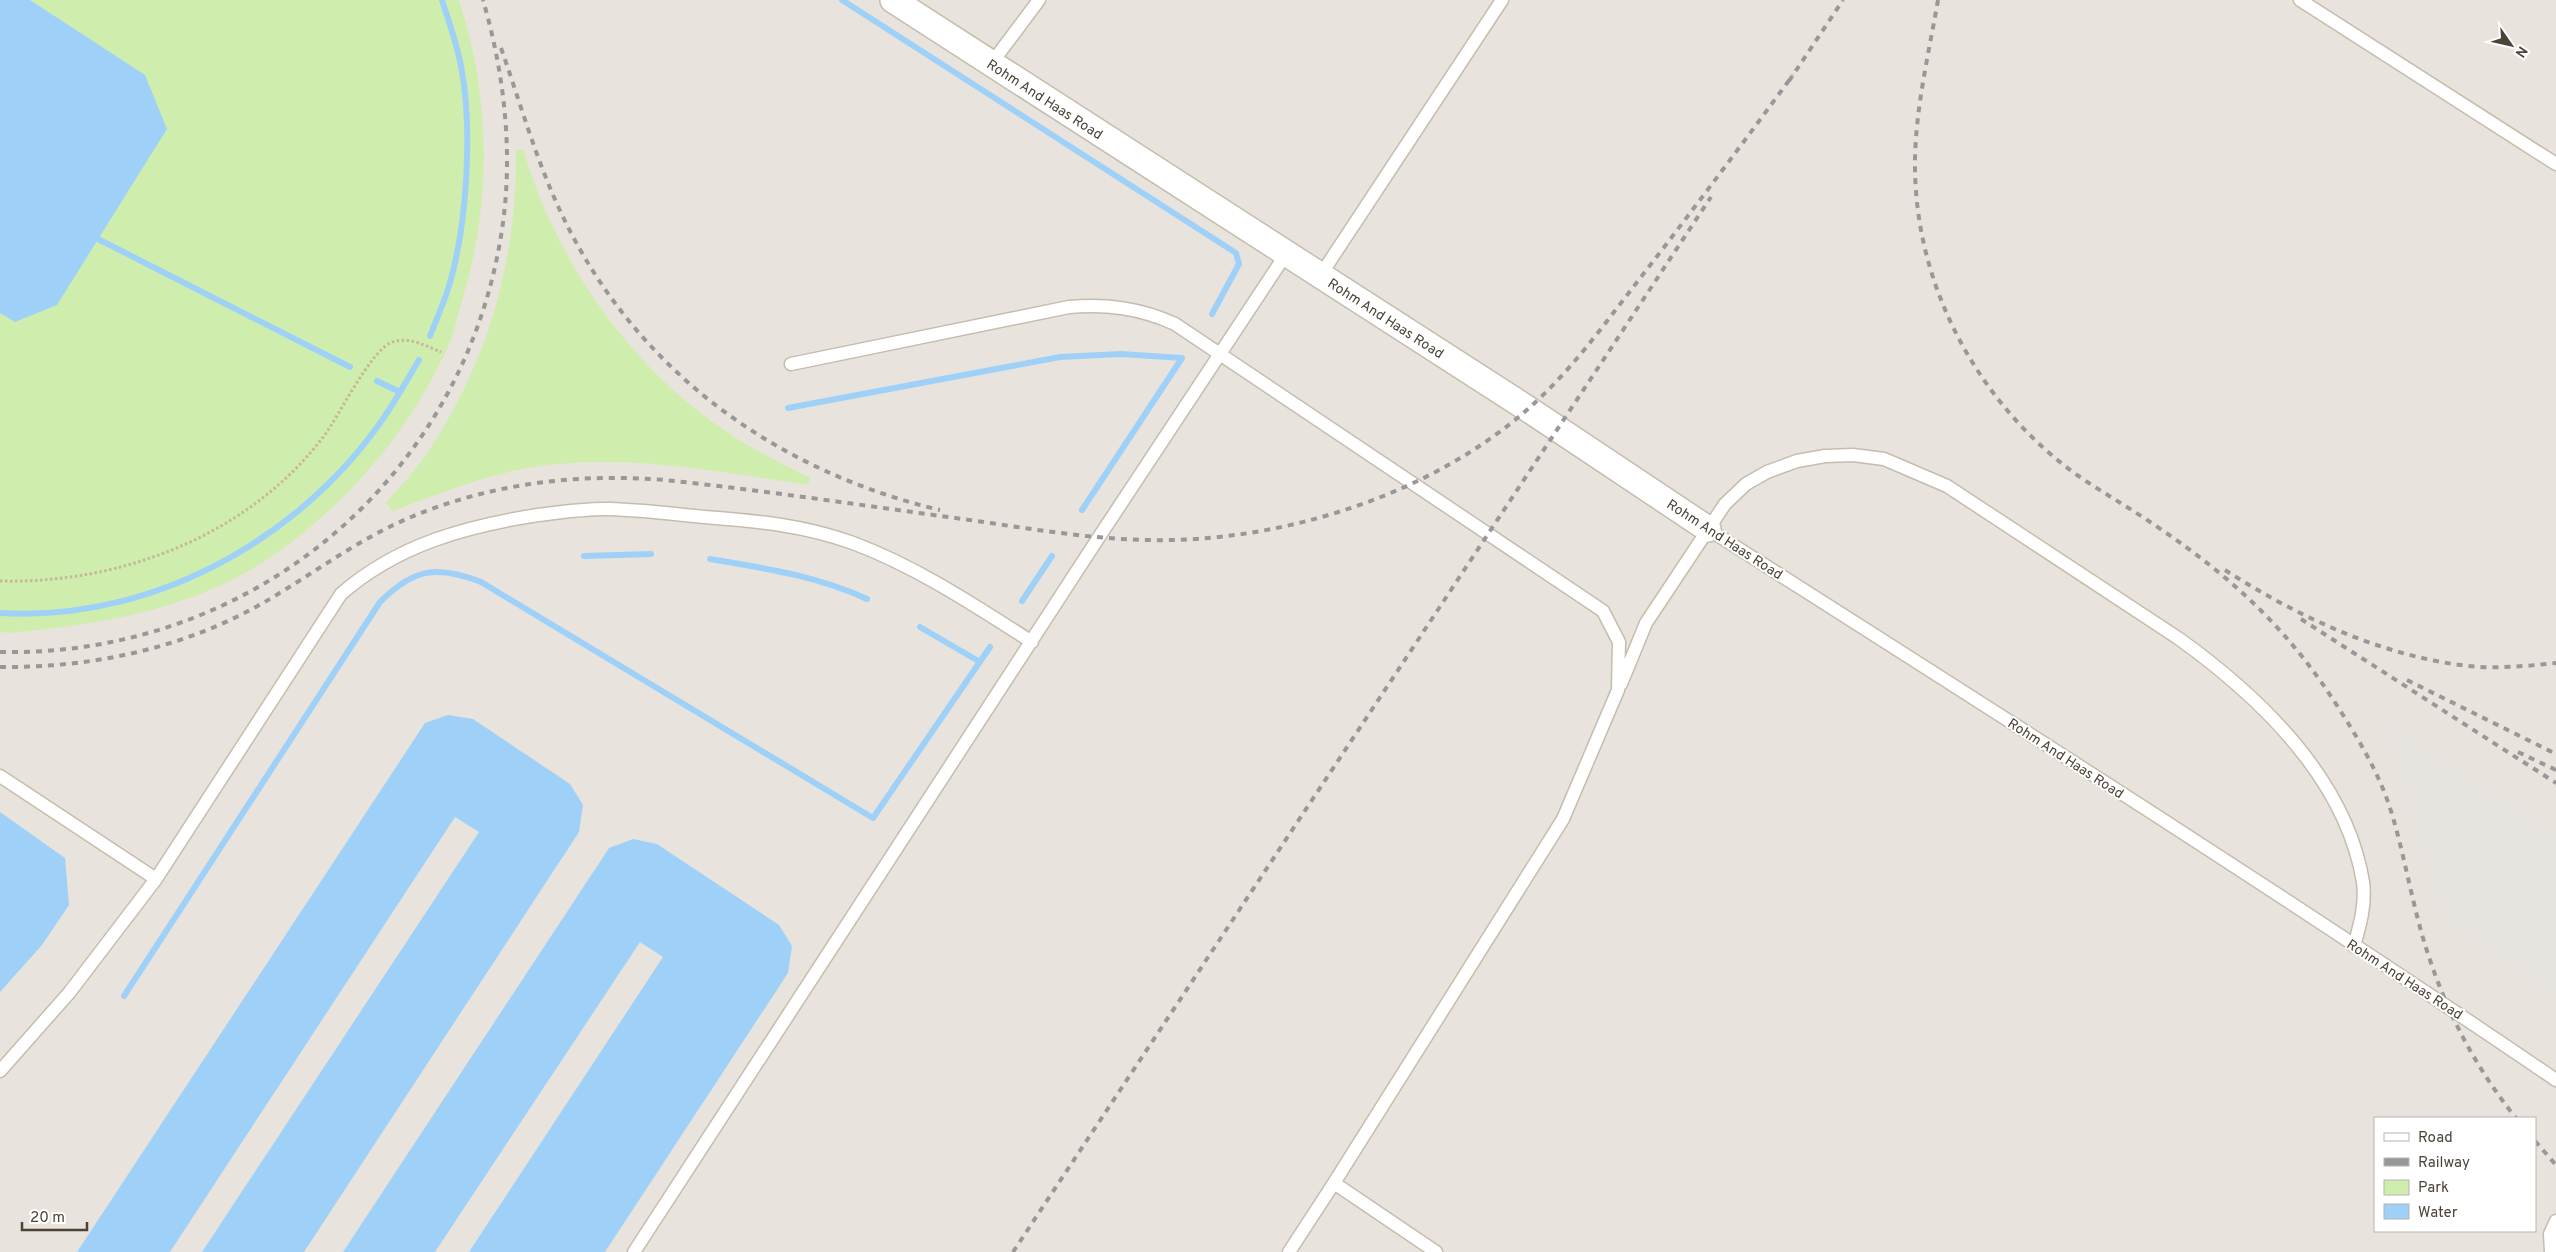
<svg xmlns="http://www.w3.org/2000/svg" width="2556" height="1252" viewBox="0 0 2556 1252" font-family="Overpass,sans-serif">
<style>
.industrial{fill:#e8e3dd;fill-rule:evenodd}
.green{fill:#cfeead}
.parking{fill:#e7e4e0}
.water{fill:#9fd1f8}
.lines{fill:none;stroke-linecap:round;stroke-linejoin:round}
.stream{stroke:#9fd1f8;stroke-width:6}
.service-casing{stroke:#c5bdac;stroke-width:15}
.minor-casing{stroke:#c5bdac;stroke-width:28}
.path{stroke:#c6b799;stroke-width:3;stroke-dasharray:2.5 2.5;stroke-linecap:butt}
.service{stroke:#fff;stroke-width:12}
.minor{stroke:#fff;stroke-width:25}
.rail{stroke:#989898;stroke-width:4;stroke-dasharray:6 6;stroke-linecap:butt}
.labels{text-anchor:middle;stroke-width:4;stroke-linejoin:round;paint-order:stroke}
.street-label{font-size:14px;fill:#4a4336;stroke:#fff}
</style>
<rect width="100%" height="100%" fill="#f6f2e8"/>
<!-- industrial -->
<path class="industrial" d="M0 0H2556V1252H0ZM2375 1118H2535V1231H2375Z"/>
<!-- green -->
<path class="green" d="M0 0H459C491 99 492 202 462 301 457 316 454 334 447 349 420 406 385 456 340 500 305 534 265 565 221 585 154 616 82 626 9 633L0 632Z
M523 149C555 259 628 365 724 430 751 449 781 463 810 478L808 485C717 471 619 452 527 468 481 477 437 494 393 511L386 503C398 488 412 475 423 459 487 367 517 262 516 150Z"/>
<!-- parking -->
<path class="parking" d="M2379 717 2556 829V1001L2440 921Z"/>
<!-- water -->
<path class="water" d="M0 0H30L145 75 167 129 57 305 15 322 0 313Z
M448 715 473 719 570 784 583 805 579 832 304 1252H202L479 832 455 817 170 1252H77L425 723Z
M0 812 65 858 69 905 42 945 0 992Z
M633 839 657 844 779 925 792 946 788 973 605 1252H469L663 957 640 942 435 1252H343L609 848Z"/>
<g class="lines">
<!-- stream -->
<path class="stream" d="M842 0 1236 253 1239 264 1212 314
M92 236 350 367
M430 336C436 320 444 303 449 286 467 226 473 128 461 66 457 44 449 22 442 0
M377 381 400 392 419 360
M788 408 1060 357 1121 354 1182 358 1082 510
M584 556 651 554
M710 559C763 568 818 576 867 599
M1022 601 1052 556
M0 613C160 623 320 529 400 392
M920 627 980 662
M124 996 380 602C414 568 437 565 481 582L873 818 990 647"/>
<defs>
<path id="service" d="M2300 0 2556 164
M991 64 1039 0
M1320 276 1502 0
M791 364 1069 307C1107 304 1140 308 1175 324L1603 611 1619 642 1618 690 1563 819 1334 1183 1436 1252
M1708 529C1992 710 2277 890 2556 1080
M1621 684 1646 623 1725 504 1746 484 1767 472 1797 461 1825 456 1853 455 1884 459 1947 486 2178 638C2259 696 2346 779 2363 882 2366 904 2360 925 2354 946
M0 776 156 879
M0 1071 69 993 156 879 341 594C397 545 466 526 538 515 562 512 586 508 610 509 641 510 673 514 704 517 757 521 803 525 853 543 917 567 974 605 1032 642
M634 1252 1099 537 1286 254
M1289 1252 1334 1183
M2551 1252 2550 1234 2556 1221"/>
<path id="minor" d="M893 0 1528 409 1708 529"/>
</defs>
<!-- service casing -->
<use href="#service" class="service-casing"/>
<!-- minor casing -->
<use href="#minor" class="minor-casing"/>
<!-- path -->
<path class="path" d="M0 581C122 584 249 535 324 436 340 414 369 354 390 343 407 335 426 346 441 352"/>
<!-- service -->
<use href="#service" class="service"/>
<!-- minor -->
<use href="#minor" class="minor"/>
<!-- rail -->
<path class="rail" d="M1938 0C1929 52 1916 106 1915 159 1913 283 1977 403 2077 475 2103 493 2130 508 2156 526 2235 579 2293 634 2343 715 2362 745 2380 776 2391 811 2406 860 2413 911 2430 960 2449 1017 2478 1071 2516 1118
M501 48C519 99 534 153 557 204 629 365 771 470 940 510
M1789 81 1843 0
M2225 570C2298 617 2382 656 2468 666 2497 669 2527 666 2556 663
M2301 619 2556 783
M0 652C249 657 461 482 501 236 514 157 505 76 483 0
M0 667C97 668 195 646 278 594 324 566 366 535 416 515 495 483 580 473 665 480 759 490 854 504 948 517 1023 527 1098 542 1173 540 1296 537 1436 491 1529 408 1572 370 1606 322 1641 277 1693 210 1743 143 1793 75
M2407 680 2556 754
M2518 752 2556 770
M2535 1141 2556 1165
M1013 1252 1711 197"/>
</g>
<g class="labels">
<!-- street labels -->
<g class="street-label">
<text transform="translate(1045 99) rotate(33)" y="5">Rohm And Haas Road</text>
<text transform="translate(1386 318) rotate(33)" y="5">Rohm And Haas Road</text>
<text transform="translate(1725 539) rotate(33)" y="5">Rohm And Haas Road</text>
<text transform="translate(2066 758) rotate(33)" y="5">Rohm And Haas Road</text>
<text transform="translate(2405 979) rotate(33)" y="5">Rohm And Haas Road</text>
</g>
</g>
<!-- legend -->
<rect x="2374" y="1117" width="162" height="115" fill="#ffffff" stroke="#b7b4af"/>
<rect x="2384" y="1133" width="25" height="8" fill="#ffffff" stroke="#b7b4af"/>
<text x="2418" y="1142" font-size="15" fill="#4a4336">Road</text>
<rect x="2384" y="1158" width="25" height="8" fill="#989898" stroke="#b7b4af"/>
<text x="2418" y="1167" font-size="15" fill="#4a4336">Railway</text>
<rect x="2384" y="1180" width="25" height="15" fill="#cfeead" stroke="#b7b4af"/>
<text x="2418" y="1192" font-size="15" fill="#4a4336">Park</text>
<rect x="2384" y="1204" width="25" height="15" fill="#9fd1f8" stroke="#b7b4af"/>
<text x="2418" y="1217" font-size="15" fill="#4a4336">Water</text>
<!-- north arrow -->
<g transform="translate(2511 45) rotate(124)" stroke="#ffffff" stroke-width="4" paint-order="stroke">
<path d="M0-4L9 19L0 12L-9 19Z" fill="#4a4336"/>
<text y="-8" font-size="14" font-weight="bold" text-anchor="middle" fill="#4a4336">N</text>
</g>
<!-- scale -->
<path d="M22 1222v8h65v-8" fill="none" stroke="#4a4336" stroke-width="2.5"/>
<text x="30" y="1222" font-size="15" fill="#4a4336" stroke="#ffffff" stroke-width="4" paint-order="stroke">20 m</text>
</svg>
